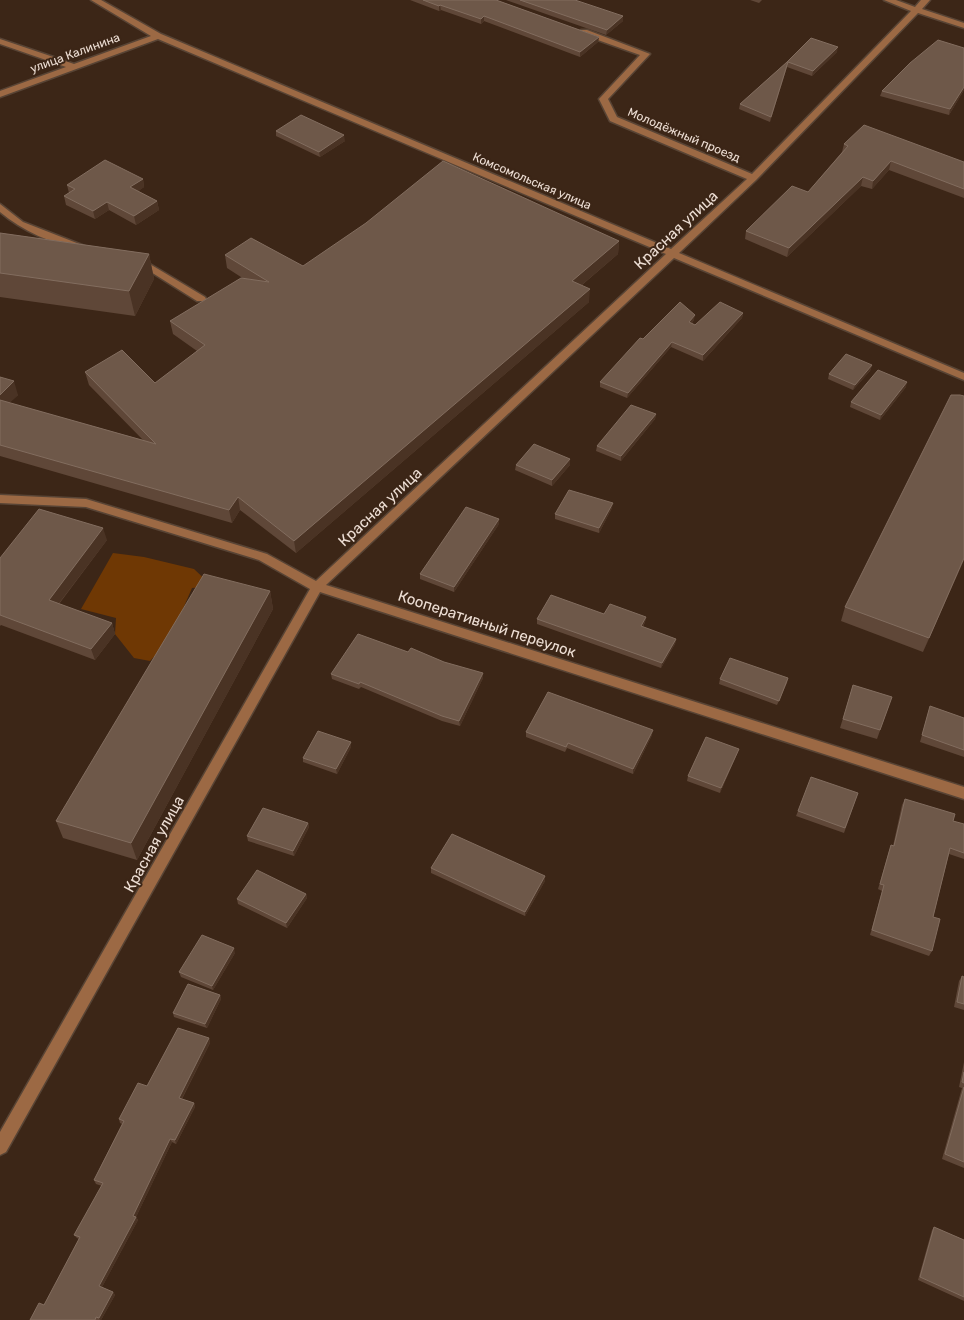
<svg xmlns="http://www.w3.org/2000/svg" width="964" height="1320" viewBox="0 0 964 1320" font-family="Rubik,sans-serif">
<style>
.green{fill:#6f3804}
.lines{fill:none;stroke-linecap:round;stroke-linejoin:round}
.minor-casing{stroke:#584435;stroke-width:3}
.minor{fill:#9c6944;fill-rule:evenodd}
.wall{fill:#5f4738}
.shaded-wall{fill:#4a3324}
.building{fill:#6e5849;stroke:#826d5f}
.labels{text-anchor:middle;stroke-width:4;stroke-linejoin:round;paint-order:stroke}
.far-street-label{font-size:12px;fill:#eedfd5;stroke:#3c2617}
.street-label{font-size:15px;fill:#eedfd5;stroke:#3c2617}
</style>
<rect width="100%" height="100%" fill="#3c2617"/>
<!-- green -->
<path class="green" d="M113 553 144 557 194 569 212 586 192 588 169 641 150 661 134 658 115 634 116 618 81 609Z"/>
<g class="lines">
<defs>
<path id="minor" d="M91 0H101L161 34 671 249 747 179 610 121 599 99 640 55 581 34V30H587L650 54 608 99 617 117 752 174 911 11 884 0H896L915 7 921 0H930L922 9 964 23V28L918 13 756 180 679 253 964 373V380L674 258 326 585 964 787V799L320 592 6 1152 0 1155V1132L310 589 259 560 86 507 0 503V495L86 499 267 554 316 581 666 254 158 39 0 97V91L66 67 0 44V39L74 64 151 36Z
M0 204 23 222 87 247 82 250C53 244 22 231 0 212Z
M138 257 205 297 206 299 205 301H197L135 262V258Z"/>
</defs>
<!-- minor casing -->
<use href="#minor" class="minor-casing"/>
<!-- minor -->
<use href="#minor" class="minor"/>
</g>
<!-- wall -->
<path class="wall" d="M410 0H496L599 37 598 42 580 57 484 21 481 24 441 10 439 11Z
M506 0H575L623 21 606 35Z
M750 0H762L759 3Z
M964 48V90L949 115 880 96 882 91Z
M837 52 812 76 787 67 770 122 739 109 740 104 787 62Z
M276 131 345 141 320 157 276 136Z
M844 144 964 162V198L889 170 872 189 861 186 787 257 745 239 746 231 808 192 842 152Z
M143 179 144 187 138 191 157 201 159 210 136 225 109 210 95 219 66 205 64 196 69 193 67 185Z
M0 233 149 254 154 279 135 316 0 297Z
M619 241 618 254 582 285 589 302 296 553 240 510 232 523 0 456V377L18 395 9 403 143 440 89 385 85 372 155 383 197 351 173 334 170 321 244 279 227 268 225 255 303 266Z
M743 313 742 318 703 361 671 347 627 398 600 387V382L643 339 694 320 692 323 695 325Z
M872 365 870 371 853 390 828 379 829 374Z
M906 387 880 420 850 407 851 402Z
M964 396V560L923 652 841 621 845 607Z
M656 414 655 419 621 461 596 451 597 446Z
M516 465H570L552 486 515 470Z
M612 508 599 533 555 519V514Z
M499 524 454 592 420 579V574Z
M107 540 59 604 112 623 115 634 95 660 1 625 0 626V558Z
M270 591 273 609 137 860 63 838 56 821Z
M604 614 646 617 645 622 643 627 676 639 675 644 661 668 537 624V619Z
M408 652 483 678 460 726 442 721 361 687 359 689 332 679 331 674Z
M788 678 787 683 777 705 719 684 720 679Z
M853 685 892 697 877 739 840 728Z
M930 706 964 718V757L920 742Z
M526 732 652 735 633 774 567 748 565 752 526 737Z
M351 747 337 774 303 762V758Z
M739 749 737 754 720 793 687 781 688 776Z
M858 793 844 833 796 816 798 811Z
M905 799 953 821 964 824V859L949 854 933 917 932 951 929 956 870 935 882 891 878 889 889 851 891 845 893 846 902 805Z
M308 823 309 827 294 856 248 841 247 836Z
M431 868 545 876V881L525 916 431 873Z
M306 894 307 898 287 928 238 904 237 899Z
M235 953 213 990 181 977 179 972Z
M962 976 964 977V1010L954 1007 959 981Z
M220 995 221 999 207 1028 174 1017 173 1013Z
M209 1038 210 1043 182 1099 194 1103 195 1107 176 1144 172 1142 136 1217 138 1220 102 1287 113 1292 115 1295 101 1320H30L44 1305 79 1239 77 1238 74 1235 102 1186 96 1184 94 1180 122 1124 120 1123 119 1119 147 1086Z
M964 1062V1168L942 1159 962 1088 959 1087Z
M934 1227 964 1240V1301L918 1280 932 1230Z"/>
<!-- shaded-wall -->
<path class="shaded-wall" d="M440 5 441 10 439 11V6Z
M484 16V21L481 24V19Z
M623 16V21L606 35 607 30Z
M599 37 598 42 580 57V52Z
M838 47 837 52 812 76 813 71Z
M788 62 787 67 770 122 771 117Z
M964 87V90L949 115 950 109Z
M344 135 345 141 320 157 319 152Z
M891 161 889 170 872 189 873 181Z
M863 177 861 186 787 257 789 248Z
M143 179 144 187 132 196 130 187Z
M157 201 159 210 136 225 134 216Z
M107 202 109 210 95 219 93 211Z
M619 241 618 254 571 294 572 281Z
M149 254 154 279 135 316 129 291Z
M590 289 589 302 296 553 294 541Z
M743 313 742 318 703 361V355Z
M695 315 694 320 688 328 689 322Z
M672 342 671 347 627 398 628 393Z
M872 365 870 371 853 390 855 385Z
M14 381 18 395 0 412V395Z
M907 382 906 387 880 420 881 415Z
M656 414 655 419 621 461V456Z
M570 459V465L552 486V480Z
M238 497 240 510 232 523 229 510Z
M613 503 612 508 599 533V528Z
M499 519V524L454 592V587Z
M103 528 107 540 53 611 49 600Z
M964 558V560L923 652 929 638Z
M270 591 273 609 137 860 131 843Z
M646 617 645 622 640 631 641 626Z
M112 623 115 634 95 660 91 649Z
M676 639 675 644 661 668 662 663Z
M483 673V678L460 726 459 721Z
M653 730 652 735 633 774V769Z
M351 742V747L337 774 336 769Z
M739 749 737 754 720 793 721 788Z
M308 823 309 827 294 856 293 851Z
M545 876V881L525 916V912Z
M306 894 307 898 287 928 286 923Z
M234 948 235 953 213 990 212 986Z
M220 995 221 999 207 1028 205 1024Z
M209 1038 210 1043 180 1102 179 1098Z
M194 1103 195 1107 176 1144 175 1140Z
M170 1139 172 1142 136 1217 138 1220 101 1289 99 1286Z
M113 1292 115 1295 101 1320H100L99 1318Z"/>
<!-- building -->
<path class="building" d="M423 0H496L599 37 580 52 484 16 481 19 440 5 439 6Z
M520 0H575L623 16 607 30Z
M811 38 838 47 813 71 788 62 771 117 740 104 787 62Z
M938 40 964 48V87L950 109 882 91 910 63Z
M301 115 344 135 319 152 276 131Z
M864 125 964 162V189L891 161 873 181 863 177 789 248 746 231 792 186 808 192 848 146 844 144Z
M105 160 143 179 130 187 157 201 134 216 107 202 93 211 64 196 75 189 67 185Z
M443 161 619 241 572 281 590 289 294 541 238 497 229 510 0 445V400L156 444 85 372 122 350 155 383 205 345 170 321 241 278 269 282 225 255 251 238 303 266 366 223Z
M0 233 149 254 129 291 0 273Z
M680 302 695 315 689 322 695 325 720 302 743 313 703 355 672 342 628 393 600 382 640 338 643 339Z
M846 354 872 365 855 385 829 374Z
M878 370 907 382 881 415 851 402Z
M0 377 14 381 0 395Z
M951 395H960L964 396V558L929 638 845 607Z
M631 405 656 414 621 456 597 446Z
M534 444 570 459 552 480 516 465Z
M569 490 613 503 599 528 555 514Z
M466 507 499 519 454 587 420 574Z
M39 509 103 528 49 600 112 623 91 649 0 615V558Z
M204 574 270 591 131 843 56 821Z
M551 595 604 614 610 604 646 617 641 626 676 639 662 663 537 619Z
M358 634 408 652 411 648 444 662 483 673 459 721 442 716 360 682 359 684 331 674Z
M730 658 788 678 779 701 720 679Z
M853 685 892 697 880 730 843 719Z
M548 692 653 730 633 769 568 743 566 747 526 732Z
M930 706 964 718V750L922 735Z
M318 731 351 742 336 769 303 758Z
M706 737 739 749 721 788 688 776Z
M811 777 858 793 845 828 798 811Z
M905 799 955 814 953 821 964 824V853L950 848 933 917 940 919 932 951 872 930 884 885 880 884 891 845 894 846Z
M263 808 308 823 293 851 247 836Z
M452 834 545 876 525 912 431 868Z
M257 870 306 894 286 923 237 899Z
M202 935 234 948 212 986 179 972Z
M962 976 964 977V1004L957 1002Z
M188 984 220 995 205 1024 173 1013Z
M178 1028 209 1038 179 1098 194 1103 175 1140 170 1139 133 1216 136 1217 99 1286 113 1292 99 1318 96 1317 95 1320H30L39 1303 44 1305 80 1237 74 1235 103 1183 94 1180 124 1121 119 1119 138 1083 147 1086Z
M964 1072V1083L962 1082Z
M964 1087V1162L945 1154Z
M934 1227 964 1240V1297L920 1277Z"/>
<g class="labels">
<!-- far-street labels -->
<g class="far-street-label">
<text transform="translate(75 53) rotate(-20)" y="4">улица Калинина</text>
<text transform="translate(684 135) rotate(23)" y="4">Молодёжный проезд</text>
<text transform="translate(532 181) rotate(23)" y="4">Комсомольская улица</text>
</g>
<!-- street labels -->
<g class="street-label">
<text transform="translate(676 230) rotate(-43)" y="5">Красная улица</text>
<text transform="translate(380 507) rotate(-43)" y="5">Красная улица</text>
<text transform="translate(487 624) rotate(18)" y="5">Кооперативный переулок</text>
<text transform="translate(154 844) rotate(-61)" y="5">Красная улица</text>
</g>
</g>
</svg>
